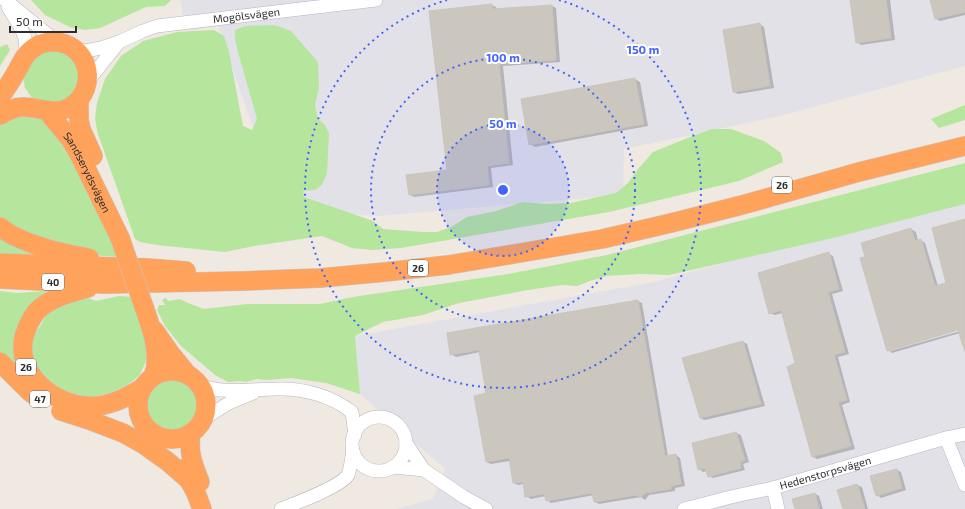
<svg xmlns="http://www.w3.org/2000/svg" width="965" height="509" viewBox="0 0 965 509" font-family="'Exo 2',sans-serif">
<style>
.industrial{fill:#e3e1e8}
.green{fill:#b6e59e}
.shadow{fill:#0003;fill-rule:evenodd}
.building{fill:#cbc7bf;stroke:#cbc5ba}
.lines{fill:none;stroke-linecap:round;stroke-linejoin:round}
.minor-casing{stroke:#b4b7c1;stroke-width:14}
.highway-casing{stroke:#c9c9c9;stroke-width:20}
.minor{stroke:#fff;stroke-width:13}
.highway{stroke:#ffa35c;stroke-width:19}
.highway-bridge-casing{stroke:#c9c9c9;stroke-width:20;stroke-linecap:butt}
.highway-bridge{stroke:#ffa35c;stroke-width:19}
.ring{fill:none;stroke:#4264fb;stroke-width:2;stroke-dasharray:2 4}
.labels{text-anchor:middle;stroke-width:4;stroke-linejoin:round;paint-order:stroke}
.shield{fill:#fff;stroke:#6d6d6d;stroke-width:1}
.shield-label{font-size:10px;font-weight:bold;fill:#2e2e2e}
.street-label{font-size:11px;fill:#2e2e2e;stroke:#fff}
.centre{fill:#4264fb;stroke:#fff;stroke-width:2}
.ring-label{font-size:12px;text-anchor:middle;font-weight:bold;fill:#4264fb;stroke:#fff;stroke-width:4;stroke-linejoin:round;paint-order:stroke}
</style>
<rect width="100%" height="100%" fill="#efe9e1"/>
<!-- industrial -->
<path class="industrial" d="M180 0H965V66L780 116 624 149 623 195 378 216 330 212 290 190 260 148 218 26 187 31Z
M965 197V509H396L433 499 445 469 360 394 355 336 654 282Z"/>
<!-- green -->
<path class="green" d="M31 0H171L165 6 146 7 100 28 85 30 70 27 45 15Z
M274 25 291 31 318 62 319 88 315 105 318 119 325 125 329 134 327 173 322 185 315 190 303 191 304 197 373 221 383 229 423 232H437L451 227 467 217 496 211 523 202 546 204 571 203 616 193 628 183 638 169 653 152 690 137 712 129H731L764 141 781 153 783 162 739 181 609 212 401 248 372 250 352 248 322 236 254 246 225 252 157 245 140 242 135 239 98 134 95 119 97 103 105 79 121 56 143 41 177 32 214 30 224 36 229 52 243 126 252 130 257 119 238 52 235 39V30L245 26Z
M7 44 10 50 0 66V47Z
M45 50 68 53 77 61 81 85 60 106 32 98 25 88 23 76 26 65Z
M965 105V120L939 128 931 119Z
M32 113 54 125 76 157 118 257 90 255 62 248 0 220V123L4 119Z
M965 163V204L833 238 669 275 640 274 606 276 587 282 577 286 562 285 528 290 459 303 423 315 383 322 355 336 360 394 326 383 291 378 267 380 257 379 246 382 240 381 228 382 215 375 181 346 165 326 157 310 159 305H165L162 300 165 298 169 301 180 299 188 303 204 309 247 304H320L353 297 508 274 607 255Z
M0 231 64 259 0 254Z
M0 291 17 293 47 291 33 305 16 334 13 351 17 368 0 352Z
M119 296 132 297 147 335 149 355 139 376 126 386 110 393 84 399 57 388 39 372 31 354 33 338 48 312 66 302 88 298 96 301Z
M143 405a27 27 0 1 1 54 0a27 27 0 1 1-54 0Z"/>
<!-- shadow -->
<path class="shadow" d="M851 0H890L895 40 861 45 857 42Z
M931 0H965V15L940 21 936 19Z
M492 5 496 7 497 10 552 6 556 8 560 62 503 66 513 165 491 168 493 187 414 197 409 194 448 171Z
M760 24 764 27 774 88 738 94 734 92Z
M635 79 640 82 648 126 535 147 530 144 522 100Z
M965 220V352L960 333 892 353 888 350 867 258 911 229 916 232 918 241 921 240 925 243 938 286 947 284ZM963 328 964 330 890 351V349Z
M829 254 833 256 843 291 832 294 849 354 838 357 850 402 842 405 855 449 817 459 813 457 788 367 797 364 783 313 775 315 770 313Z
M637 301 642 303 668 456 676 455 680 458 685 486 675 488V491L649 495 645 500 641 497 599 504 595 502 594 495 551 503 547 500 546 496 531 499 526 496 524 484 518 485 514 483 510 461 491 464 486 462 487 394 480 352 456 357 451 354Z
M743 342 747 344 765 406 705 420 700 418Z
M736 433 741 435 749 462 743 464 745 470 713 478 709 476 707 471 703 472 699 469Z
M897 470 901 472 906 490 881 498 877 495Z
M857 485 862 487 868 509H844Z
M815 494 819 496 823 509H796Z"/>
<!-- building -->
<path class="building" d="M850 0H886L891 38 856 43Z
M930 0H965V12L935 19Z
M492 4 493 9 552 5 556 60 499 64 509 163 487 166 489 185 409 195 406 175 447 170 429 11Z
M760 23 770 86 733 92 723 30Z
M635 78 644 124 529 145 521 99Z
M965 219V346H963L958 330 887 351 860 258 865 257 861 243 911 228 915 241 921 239 935 286 946 283 932 228Z
M829 252 839 289 828 292 845 352 834 355 847 400 838 402 851 446 812 457 787 367 795 363 781 310 769 314 758 273Z
M638 300 665 456 676 454 681 484 671 486V489L645 493 640 498 636 495 594 502 592 493 546 501 544 494 525 497 523 482 513 483 509 458 486 462 474 396 486 393 479 350 450 355 447 333Z
M743 341 761 404 700 418 682 358Z
M736 432 745 460 740 462 741 468 708 477 705 468 698 470 692 443Z
M897 469 902 488 876 496 870 476Z
M857 484 865 509H843L837 490Z
M815 493 819 509H795L792 499Z"/>
<g class="lines">
<defs>
<g id="minor">
<path d="M5 0 57 42"/>
<path d="M8 7C13 16 22 27 25 38 26 44 25 51 24 57"/>
<path id="s1" d="M73 48 85 51 101 48 119 42 143 31 157 26 376 0"/>
<path d="M88 81 119 42"/>
<path d="M201 386C208 387 215 390 222 390 240 392 259 389 277 389 304 388 331 396 352 412L355 435"/>
<circle cx="379" cy="444" r="27"/>
<path d="M203 419 229 403 253 393"/>
<path d="M946 438 965 485"/>
<path d="M406 443 424 470 464 497 486 509"/>
<path d="M393 467 424 470"/>
<path d="M773 488 778 509"/>
<path d="M281 509C296 503 340 487 348 475 350 471 352 456 353 451"/>
<path id="s2" d="M684 509 735 496 773 488 946 438 965 434"/>
</g>
<g id="highway">
<path d="M0 97C7 88 13 78 18 69 22 62 24 56 30 51 36 45 44 42 52 42 88 41 101 88 70 107 55 116 39 107 23 107 14 107 7 111 0 115"/>
<path d="M79 100V120L81 129 93 156"/>
<path id="s3" d="M47 111 71 140 80 156 120 238"/>
<path d="M0 227C5 231 11 235 16 237 37 247 66 254 89 258"/>
<path d="M0 263 147 268 186 271"/>
<path d="M0 279 105 284 243 281 320 278 385 272 448 265 514 254 602 239 671 223 742 205 859 172 965 146"/>
<path d="M88 288C71 293 52 297 38 310 33 315 30 321 27 328 10 367 47 402 85 406 105 408 125 399 142 388"/>
<path d="M144 307C151 327 162 356 153 376"/>
<path d="M154 330 170 353 188 375"/>
<path d="M0 362 30 392 38 398"/>
<circle cx="172" cy="405" r="34"/>
<path d="M61 411 89 420 123 433 143 444 167 461 189 480"/>
<path d="M191 433C188 453 193 464 200 482"/>
<path d="M183 469 196 493 202 509"/>
</g>
</defs>
<!-- minor casing -->
<use href="#minor" class="minor-casing"/>
<!-- highway casing -->
<use href="#highway" class="highway-casing"/>
<!-- minor -->
<use href="#minor" class="minor"/>
<!-- highway -->
<use href="#highway" class="highway"/>
<defs>
<path id="highway-bridge" d="M120 238 144 307"/>
</defs>
<!-- highway-bridge casing -->
<use href="#highway-bridge" class="highway-bridge-casing"/>
<!-- highway-bridge -->
<use href="#highway-bridge" class="highway-bridge"/>
</g>
<!-- distance rings -->
<circle cx="503" cy="190" r="66" fill="#4264fb" fill-opacity=".12"/>
<g class="ring">
<circle cx="503" cy="190" r="66"/>
<circle cx="503" cy="190" r="132"/>
<path d="M559 0A198 198 0 1 1 447 0"/>
</g>
<g class="labels">
<!-- shield labels -->
<g class="shield">
<rect x="772" y="177" width="20" height="16" rx="3"/>
<rect x="408" y="260" width="20" height="16" rx="3"/>
<rect x="42" y="274" width="22" height="16" rx="3"/>
<rect x="16" y="359" width="20" height="16" rx="3"/>
<rect x="30" y="391" width="20" height="16" rx="3"/>
</g>
<g class="shield-label">
<text x="782" y="189">26</text>
<text x="418" y="272">26</text>
<text x="53" y="286">40</text>
<text x="26" y="371">26</text>
<text x="40" y="403">47</text>
</g>
<!-- street labels -->
<g class="street-label">
<text dy="4" stroke="none"><textPath href="#s1" startOffset="179">Mogölsvägen</textPath></text>
<text dy="4" stroke="none"><textPath href="#s3" startOffset="74">Sandserydsvägen</textPath></text>
<text dy="4" stroke="none"><textPath href="#s2" startOffset="146">Hedenstorpsvägen</textPath></text>
</g>
</g>
<circle cx="503" cy="190" r="6" class="centre"/>
<g class="ring-label">
<text x="643" y="54">150 m</text>
<text x="503" y="62">100 m</text>
<text x="503" y="128">50 m</text>
</g>
<!-- scale -->
<path d="M10 26v6h66v-6" fill="none" stroke="#2e2e2e" stroke-width="2"/>
<text x="16" y="26" font-size="12" fill="#2e2e2e" stroke="#ffffff" stroke-width="3" paint-order="stroke">50 m</text>
</svg>
